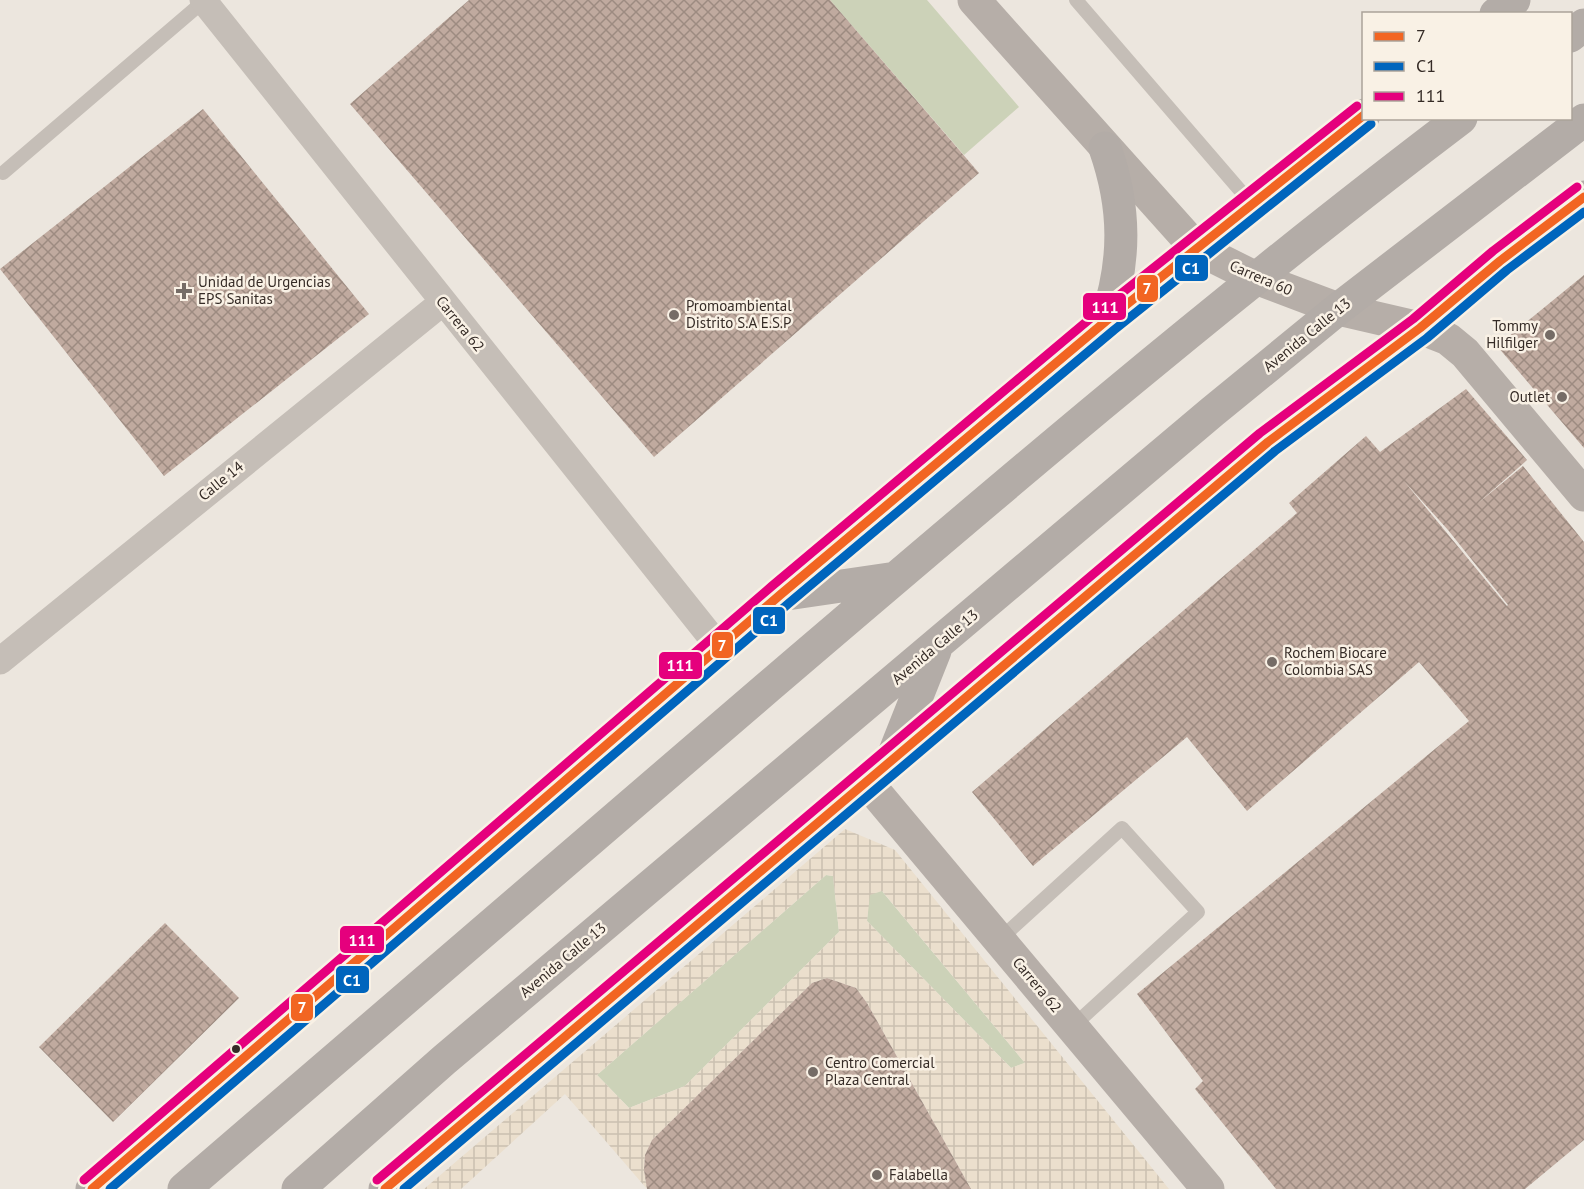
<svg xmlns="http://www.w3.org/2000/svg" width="1584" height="1189" viewBox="0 0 1584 1189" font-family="'PT Sans',sans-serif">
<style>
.green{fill:#ccd2b8}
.plaza{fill:url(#plaza-grid);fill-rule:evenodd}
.building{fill:url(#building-cross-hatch);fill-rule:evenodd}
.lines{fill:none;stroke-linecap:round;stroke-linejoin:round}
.lane{stroke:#c5beb7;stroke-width:14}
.street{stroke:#c5beb7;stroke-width:27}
.secondary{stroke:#b6aea8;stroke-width:33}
.primary{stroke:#b3aca7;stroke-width:33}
.bus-1-casing{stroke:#f9f1e5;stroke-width:14}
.bus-2-casing{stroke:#f9f1e5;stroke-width:14}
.bus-3-casing{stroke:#f9f1e5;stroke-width:14}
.bus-1{stroke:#f26522;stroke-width:9}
.bus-2{stroke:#0065bd;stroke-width:9}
.bus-3{stroke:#e5007d;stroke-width:9}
.poi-dot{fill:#756c66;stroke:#f9f1e5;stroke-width:2}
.bus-dot{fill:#352b26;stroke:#f9f1e5;stroke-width:2}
.labels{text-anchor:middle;stroke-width:5;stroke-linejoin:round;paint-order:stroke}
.street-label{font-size:15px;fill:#352b26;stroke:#f9f1e5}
.poi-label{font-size:15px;fill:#352b26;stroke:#f9f1e5;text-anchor:start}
.line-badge{stroke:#f9f1e5;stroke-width:2}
.badge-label{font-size:16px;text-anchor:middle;font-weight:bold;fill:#fff}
</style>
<defs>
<pattern id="plaza-grid" width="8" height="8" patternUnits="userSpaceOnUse" patternTransform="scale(1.5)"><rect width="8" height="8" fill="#ebdfcd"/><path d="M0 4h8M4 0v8" fill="none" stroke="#cac0b0"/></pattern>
<pattern id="building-cross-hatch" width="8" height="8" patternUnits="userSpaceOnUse" patternTransform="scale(1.5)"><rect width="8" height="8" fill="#c0aa9f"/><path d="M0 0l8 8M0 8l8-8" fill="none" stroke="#9d8b81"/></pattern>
</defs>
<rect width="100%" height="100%" fill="#ece6de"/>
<!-- green -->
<path class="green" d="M830 0H927L1019 107 964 155Z
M826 875 833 876 839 932 685 1086 629 1108 597 1075Z
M881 890 1025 1063 1011 1068 867 921 869 895Z"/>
<!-- plaza -->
<path class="plaza" d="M845 829 895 850 1169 1189H971L867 1003 856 988 827 978 812 983 652 1140 645 1155 644 1170 647 1189 565 1094 461 1189H424ZM826 875 833 876 839 932 685 1086 629 1108 597 1075ZM882 891 1025 1063H1024L1011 1068 867 921 870 895Z"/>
<!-- building -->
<path class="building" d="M469 0H830L979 173 654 457 350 104Z
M203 109 369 314 164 476 0 269Z
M1584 275V448L1497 346Z
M1466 389 1527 460 1477 504 1523 466 1584 542V1140L1525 1189H1276L1195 1089 1203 1081 1137 994 1469 721 1419 662 1247 811 1187 737 1033 866 972 792 1297 513 1289 503 1366 436 1380 452ZM1404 481 1448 530 1508 605 1507 606Z
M165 923 239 998 113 1122 39 1047Z
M827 978 856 988 867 1003 971 1189H647L644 1170 645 1155 652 1140 812 983Z"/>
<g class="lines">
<!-- lane -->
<path class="lane" d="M1076 0 1251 203
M3 173 204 1
M999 940 1122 828 1198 912 1072 1027"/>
<!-- street -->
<path class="street" d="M203 0 719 647
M0 661 443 302"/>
<!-- secondary -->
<path class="secondary" d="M974 0 1196 248 1256 278 1338 309 1420 328 1448 339 1465 353 1584 495
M865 780 1208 1189"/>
<!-- primary -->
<path class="primary" d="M1496 14 1514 0
M1570 36 1584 25
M1105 148C1126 208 1126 261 1106 321
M780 595 896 578
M894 754 935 651
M92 1189 780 595 1106 321 1364 115
M184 1189C379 1022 573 854 768 687 995 493 1222 299 1461 118
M298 1189 444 1060 1212 412 1338 309 1584 120
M385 1189 1268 442 1420 328 1500 261 1584 197"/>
<defs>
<path id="bus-1" d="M92 1189 780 595 1106 321 1364 115
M385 1189 1268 442 1420 328 1500 261 1584 197"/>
<path id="bus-2" d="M110 1189 788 604 1114 330 1371 124
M404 1189 1275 451 1427 338 1507 270 1584 212"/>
<path id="bus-3" d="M84 1180 772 586 1098 312 1357 106
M377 1180 1260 433 1413 319 1493 251 1577 187"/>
</defs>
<!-- bus-1 casing -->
<use href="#bus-1" class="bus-1-casing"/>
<!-- bus-2 casing -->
<use href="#bus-2" class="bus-2-casing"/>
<!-- bus-3 casing -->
<use href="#bus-3" class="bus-3-casing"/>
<!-- bus-1 -->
<use href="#bus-1" class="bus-1"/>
<!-- bus-2 -->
<use href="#bus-2" class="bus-2"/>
<!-- bus-3 -->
<use href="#bus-3" class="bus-3"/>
</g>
<!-- markers -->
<g class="poi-dot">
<path d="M181 282h6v6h6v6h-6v6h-6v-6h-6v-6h6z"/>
<circle cx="674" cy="315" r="6"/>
<circle cx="1550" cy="335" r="6"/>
<circle cx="1562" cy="397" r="6"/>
<circle cx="1272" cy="662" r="6"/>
<circle cx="813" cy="1072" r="6"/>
<circle cx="877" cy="1175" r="6"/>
</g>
<circle class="bus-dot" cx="236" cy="1049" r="5"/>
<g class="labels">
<!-- street labels -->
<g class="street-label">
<text transform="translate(1261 278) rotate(23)" y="5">Carrera 60</text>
<text transform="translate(460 324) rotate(51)" y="5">Carrera 62</text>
<text transform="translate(1307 335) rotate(-39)" y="5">Avenida Calle 13</text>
<text transform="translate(221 481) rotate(-39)" y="5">Calle 14</text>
<text transform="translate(935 647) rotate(-40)" y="5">Avenida Calle 13</text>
<text transform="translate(563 960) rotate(-40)" y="5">Avenida Calle 13</text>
<text transform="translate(1037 985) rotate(50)" y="5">Carrera 62</text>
</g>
<!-- poi labels -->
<g class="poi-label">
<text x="198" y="287">Unidad de Urgencias<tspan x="198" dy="17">EPS Sanitas</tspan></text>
<text x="686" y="311">Promoambiental<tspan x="686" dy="17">Distrito S.A E.S.P</tspan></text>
<text x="1538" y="331" text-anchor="end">Tommy<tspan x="1538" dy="17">Hilfilger</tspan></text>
<text x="1550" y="402" text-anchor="end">Outlet</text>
<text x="1284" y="658">Rochem Biocare<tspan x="1284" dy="17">Colombia SAS</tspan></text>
<text x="825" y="1068">Centro Comercial<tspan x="825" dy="17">Plaza Central</tspan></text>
<text x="889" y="1180">Falabella</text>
</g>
</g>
<g class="line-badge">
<rect x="1174" y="254" width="35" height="28" rx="6" fill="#0065bd"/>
<rect x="1136" y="274" width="23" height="29" rx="6" fill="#f26522"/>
<rect x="1082" y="292" width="45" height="29" rx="6" fill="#e5007d"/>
<rect x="752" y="606" width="34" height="29" rx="6" fill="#0065bd"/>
<rect x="711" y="631" width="23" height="28" rx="6" fill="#f26522"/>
<rect x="658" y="651" width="45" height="29" rx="6" fill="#e5007d"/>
<rect x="339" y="925" width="46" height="29" rx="6" fill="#e5007d"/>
<rect x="335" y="965" width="35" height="29" rx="6" fill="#0065bd"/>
<rect x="290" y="993" width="24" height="29" rx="6" fill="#f26522"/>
</g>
<g class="badge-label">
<text x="1191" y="274">C1</text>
<text x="1147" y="294">7</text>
<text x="1105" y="313">111</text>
<text x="769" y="626">C1</text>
<text x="722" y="651">7</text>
<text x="680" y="671">111</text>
<text x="362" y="946">111</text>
<text x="352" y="986">C1</text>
<text x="302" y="1013">7</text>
</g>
<!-- legend -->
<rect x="1362" y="12" width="210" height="108" fill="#f9f1e5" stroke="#aba299" stroke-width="1.5"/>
<rect x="1374" y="32" width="30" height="9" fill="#f26522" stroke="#aba299" stroke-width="1.5"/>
<text x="1416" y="42" font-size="18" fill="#352b26">7</text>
<rect x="1374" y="62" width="30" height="9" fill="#0065bd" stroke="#aba299" stroke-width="1.5"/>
<text x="1416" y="72" font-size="18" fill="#352b26">C1</text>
<rect x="1374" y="92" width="30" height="9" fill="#e5007d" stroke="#aba299" stroke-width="1.5"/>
<text x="1416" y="102" font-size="18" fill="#352b26">111</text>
</svg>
